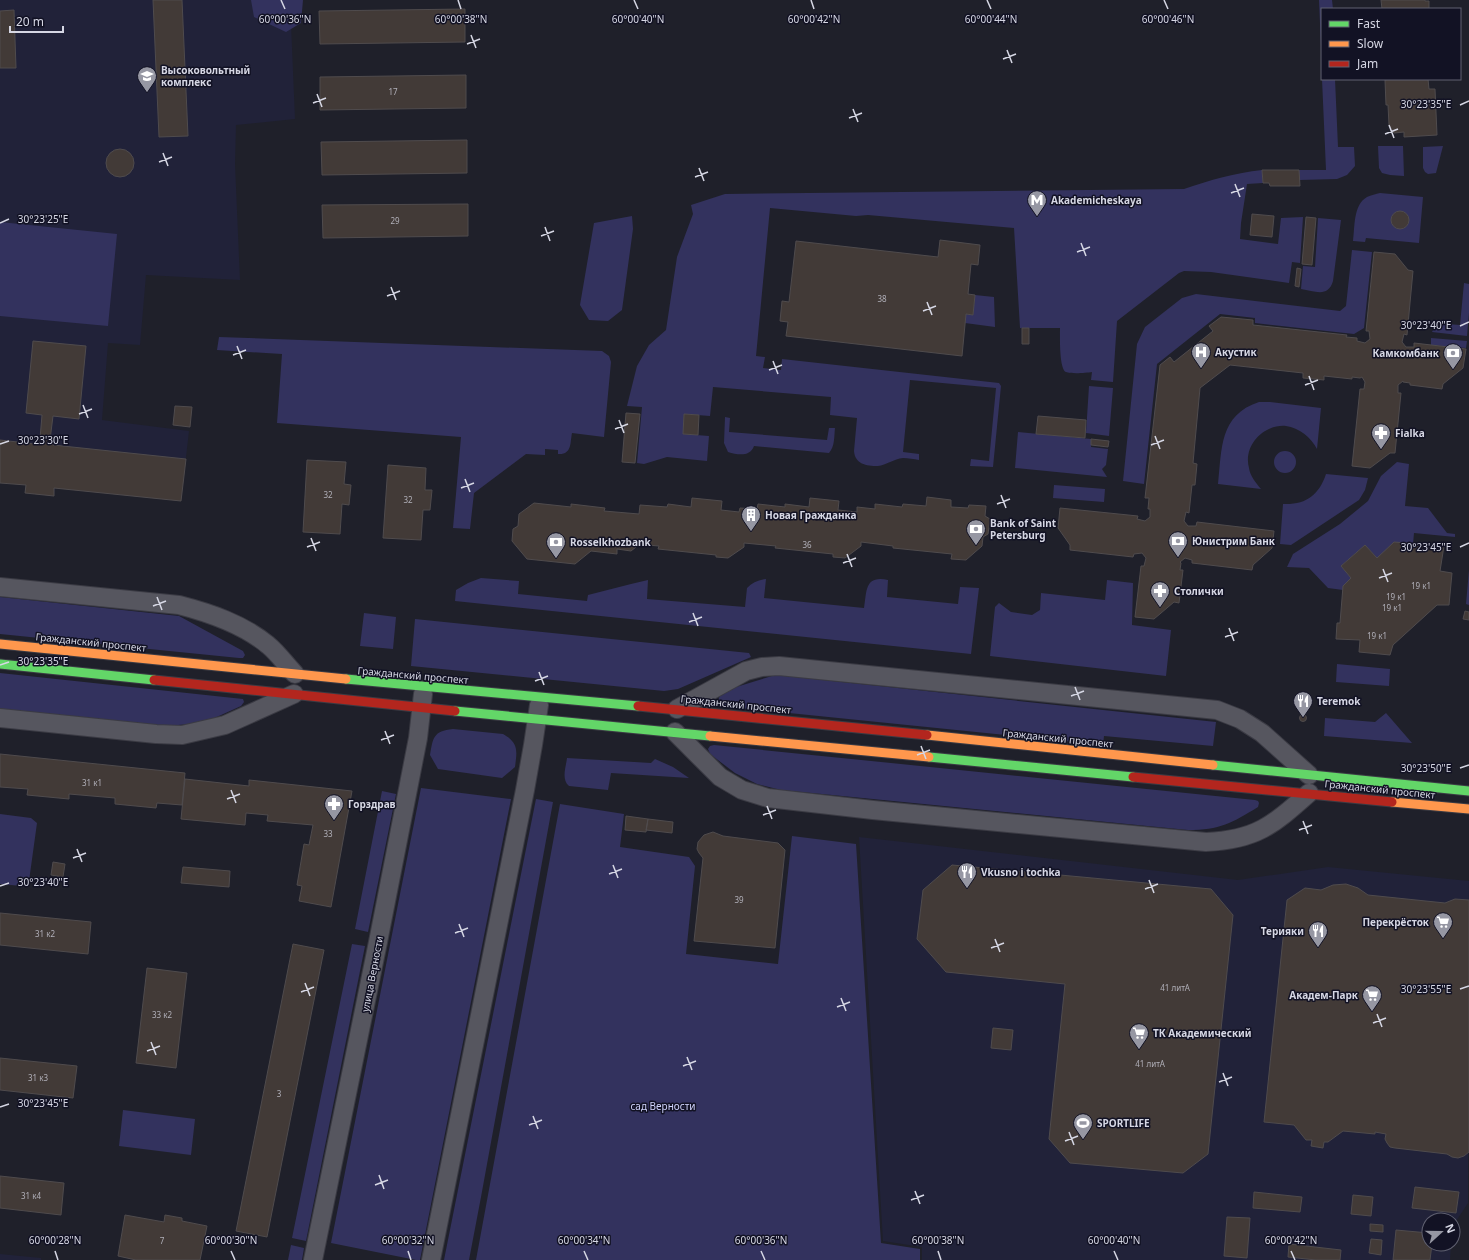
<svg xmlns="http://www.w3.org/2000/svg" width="1469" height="1260" viewBox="0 0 1469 1260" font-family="'Noto Sans',sans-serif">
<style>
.built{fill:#212239}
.green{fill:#33325e}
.building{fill:#423a37;stroke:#4f4b4d}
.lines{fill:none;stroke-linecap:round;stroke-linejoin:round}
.street-casing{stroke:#3b3b44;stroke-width:20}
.fast-casing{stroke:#3b3b44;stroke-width:11}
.slow-casing{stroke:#3b3b44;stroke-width:11}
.jam-casing{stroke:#3b3b44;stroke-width:11}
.street{stroke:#56565f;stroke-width:18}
.fast{stroke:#63d668;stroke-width:9}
.slow{stroke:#ff974d;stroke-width:9}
.jam{stroke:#b3261e;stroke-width:9}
.ticks{fill:none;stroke:#d6d7e4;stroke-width:1.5}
.labels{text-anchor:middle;stroke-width:3;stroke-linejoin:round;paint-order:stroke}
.number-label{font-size:8px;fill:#b1b0b9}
.poi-label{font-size:10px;font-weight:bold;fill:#d6d7e4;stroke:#121224;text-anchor:start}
.street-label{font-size:10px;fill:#d6d7e4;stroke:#121224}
.park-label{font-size:10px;fill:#cfd2fb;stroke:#121224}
.ticks-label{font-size:10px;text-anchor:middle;fill:#d6d7e4;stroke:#121224;stroke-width:3;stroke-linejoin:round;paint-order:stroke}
</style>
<rect width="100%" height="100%" fill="#1f202a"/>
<!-- built -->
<path class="built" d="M0 0H290L295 119 236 125 235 164 240 280 146 275 140 345 108 343 102 420 189 431 181 501 55 488 54 496 25 493 26 485 0 483Z
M859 837 1238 880 1328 867 1469 881 1468 1203 1454 1224 1453 1230V1220H1429V1244H1451L1450 1260H922V1247L883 1241Z
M0 1254 41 1258V1260H0Z"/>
<!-- green -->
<path class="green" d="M251 0H303L301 23 286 32 254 17Z
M1319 0H1332L1333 9H1322V71Z
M1322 79H1335L1338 147H1354L1355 166 1347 175 1337 179 1299 180V170H1326Z
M1378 146H1403L1404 176 1390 175 1382 173 1379 168Z
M1443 146 1436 173 1428 174 1425 172 1423 168V147Z
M1262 170 1263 183 1247 184 1241 223 1240 239 1278 244 1281 218 1303 217 1300 263 1292 262 1289 283 1211 272 1184 271 1179 273 1117 321 1113 382 1091 380 1092 372C1086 373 1071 374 1066 372 1059 369 1060 336 1060 328H1020L1014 228 868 215 856 216 770 208 756 356 765 357 763 368 781 370 782 359 999 383 1001 386 993 467 970 466 971 459 989 461 996 388 910 380 903 452 919 454V460C914 459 908 458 903 458 894 459 886 465 878 466 866 466 855 464 854 451L857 418 830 415 831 397 713 387 710 416 684 414 683 434 709 436 707 461 667 457 644 464 637 463 642 407 627 406 637 366 649 345 666 330 677 257 693 214 691 205 725 194 1184 189C1210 180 1235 173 1262 170Z
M1380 193 1423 197 1419 243 1366 238 1365 242 1353 241C1355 227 1353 205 1367 197 1371 195 1376 194 1380 193Z
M632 216 633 229 622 310 608 321 589 320 580 305 594 223Z
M1318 218 1341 220 1333 281C1328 298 1315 291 1301 289L1303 266 1315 267Z
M0 222 117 234 108 326 0 316Z
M1352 250 1372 252 1364 328 1354 334 1255 323V318L1220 314 1157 364 1144 484 1123 481 1137 344 1145 327 1182 298 1196 294 1340 311 1346 306Z
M1464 283 1469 284V313L1467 336 1432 332C1437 321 1450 325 1460 325Z
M975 295 994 297 995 327 965 323 966 314 973 315Z
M219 337 602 351 609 356 611 362 604 437 572 433C570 443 572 455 558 454V450L545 449V455L526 454 474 493 470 529 453 528 461 437 277 423 282 354 217 350Z
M1431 338 1467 341 1466 348 1431 345Z
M1089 386 1113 388 1109 436 1086 433Z
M1259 402H1270L1321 408 1317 449C1311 437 1299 428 1286 426 1263 424 1243 446 1249 468 1250 476 1256 483 1261 489L1218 484C1222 449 1219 415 1259 402Z
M725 417 730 418 729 432 827 440 829 428H835C834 437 835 446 829 453L754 446C750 457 738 455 728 452L724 443Z
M1018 432 1091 439V447L1108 449 1106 465 1102 469 1107 477 1015 468Z
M1274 462a11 11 0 1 1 22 0a11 11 0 1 1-22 0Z
M1397 462 1409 464 1405 506 1428 508 1447 533 1455 534V537L1414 533 1413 544 1377 558 1365 545 1341 566 1351 578 1343 586V590L1328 588 1309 568 1287 567 1293 554 1340 524 1368 501 1381 476Z
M1326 474 1368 478 1365 490 1359 500 1291 545 1280 544 1283 504C1306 505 1319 495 1326 474Z
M1054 485 1105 489 1104 502 1053 498Z
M1469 570V605L1466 604Z
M481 578 519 581 518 594 587 601 588 595 631 584 648 580 647 599 745 607 747 588C752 583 758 580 766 579L764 598 864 608C867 592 864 575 888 580L887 597 958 604 960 587 979 588 971 654 455 601 456 590 468 583Z
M1107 580 1133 583 1132 625 1171 630 1166 676 990 656 995 607 999 603 1011 612 1032 615 1040 610 1041 593 1105 600Z
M0 597 179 616 243 651 245 655 243 658H239L0 634Z
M364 613 396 617 393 649 360 646Z
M415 619 749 653 751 657 678 689 664 691 411 666Z
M1337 664 1390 669 1389 686 1336 682Z
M0 673 243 699 244 702 241 706 210 720 190 724 167 726 0 709Z
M772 676H785L1216 722 1213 746 1104 736 1103 745 721 706 718 701 720 695 733 688Z
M1386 713 1412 743 1324 736 1325 718 1375 722Z
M453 729 503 734C519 743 517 751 515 767L502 778 438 769 430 755C433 738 433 731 453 729Z
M714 745 1255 800 1258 801 1259 803 1258 807C1232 823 1220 830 1188 830L781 790 757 784 735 773 710 754 708 749 710 746Z
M567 758 651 763 655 759 673 767 689 778 611 773 608 790 569 786C561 779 566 767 567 758Z
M421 788 511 799 420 1260H416L331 1243Z
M382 791 396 794 368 932 355 929Z
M536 799 553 802 481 1197 469 1260H444Z
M560 804 624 814 620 847 689 857 695 866 686 954 778 964 792 836 856 844 881 1243 920 1249V1260H476Z
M0 814 31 818 37 823 29 881 22 886 0 884Z
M352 944 365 946 306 1241 292 1238Z
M123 1110 195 1119 191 1155 119 1146Z
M291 1245 304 1248 302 1260H288Z"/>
<!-- building -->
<path class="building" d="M153 0H182L188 136 159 137Z
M1381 0H1425V1H1429V9H1382Z
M465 9V42L320 44 319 11Z
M14 10 16 68H0V11Z
M466 75V108L320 110V77Z
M1391 79H1428L1429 89H1435L1437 135 1404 137V132L1394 133 1389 125 1388 105H1386L1385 80Z
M467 140V173L322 175 321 142Z
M106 163a14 14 0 1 1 28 0a14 14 0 1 1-28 0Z
M1262 170H1299L1300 186H1270L1269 183H1263Z
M468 204V236L323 238 322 205Z
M1391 220a9 9 0 1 1 18 0a9 9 0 1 1-18 0Z
M1252 214 1274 216 1272 237 1250 235Z
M1306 217 1316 218 1312 265 1302 264Z
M940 240 980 245 978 265 971 264 968 294 975 295 973 315 966 314 962 356 786 336 788 322 780 321 782 301 789 302 796 241 938 257Z
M1374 252 1395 254 1408 270 1413 271 1407 335 1404 334 1402 342 1406 347H1414V343L1466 349 1463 368 1443 384 1442 389 1410 385V383L1403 382V381L1398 385V393H1401L1395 453H1390L1370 468 1352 466 1360 389H1364L1365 382 1362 377 1360 378 1352 377V379L1324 376V380L1303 378V373L1230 365 1200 388 1193 463 1197 464 1195 485H1192L1189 513 1186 512 1184 521 1188 526H1196L1197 522 1274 531 1272 548 1253 565 1252 570 1192 563V560L1185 558 1180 562 1181 563 1180 570H1183L1179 603 1174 602 1154 619 1135 617 1141 566H1144L1146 558 1142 553 1134 554 1133 557 1070 550V545L1058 528 1060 508 1138 516 1137 519 1145 521 1150 517V509H1148L1149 498H1145L1160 365 1170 357 1174 362 1213 331 1209 326 1221 317 1253 320V325L1347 335 1346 337 1357 338V341L1365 343 1370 339 1369 331H1366Z
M1297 268 1301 269 1299 287 1295 286Z
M1022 328H1029V344H1022Z
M33 341 86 346 79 419 53 416 50 440H53V445L186 459 181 501 54 488V496L25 493 26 485 0 483V440L35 444 36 439H40L42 415 26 413Z
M175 406 192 407 190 427 173 425Z
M626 413 640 414 635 463 622 462Z
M684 414 699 415 698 435 683 434Z
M1038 416 1086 420 1085 438 1036 434Z
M1091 439 1109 441 1108 447 1091 445Z
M307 460 346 462 344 484 351 485 349 505 342 504 340 534 303 532Z
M388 465 426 468 425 490H432L430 510H423L421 540 383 538Z
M927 497 951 500V507L968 508 969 505 986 506 985 516 990 519 988 534 983 537 982 546 966 560 951 559 952 554 893 548V546L861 542V546L845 558 833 557V554L775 548 776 546 744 543V547L728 558 716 557V555L658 549 659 546 636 544V547L631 551 617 549V554L591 551 575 564 527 559 512 541 513 529 518 526 519 514 534 503 571 507V504L605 508 604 511 639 514 640 505 667 507 668 504 691 507 692 498 722 501 721 510 739 512 740 508 757 509 758 504 785 507V504L809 507 810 498 839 501 838 510 857 512V507L875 509V504L902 507 903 504 926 506Z
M1394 542 1444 546 1440 571 1452 573 1449 605H1437L1393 645 1390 655 1359 652 1360 640 1336 639 1337 623H1340L1343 586 1351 578 1341 566 1365 545 1377 558Z
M1465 611 1469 612V620L1463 619Z
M1299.5 718a3.5 3.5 0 1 1 7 0a3.5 3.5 0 1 1-7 0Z
M0 754 185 773 182 805 157 803 156 808 115 804V798L69 794V799L27 795 28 789 0 787Z
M185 779 249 786V780L352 791 331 907 299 901 302 886 297 885 304 844 309 845 313 825 267 821 268 815 246 813 245 825 181 819Z
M626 816 648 819 646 832 625 830Z
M648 819 673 822 672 833 646 830Z
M713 832 723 836 778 843 785 850 775 948 694 941 703 858 699 853 697 849 698 842 704 835Z
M53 862 65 864 63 877 51 875Z
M952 865 1211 889 1233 915 1208 1154 1183 1173 1070 1163 1049 1139 1065 984 946 972 917 939 923 890Z
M183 867 230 871 229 887 181 883Z
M1346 884 1358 888 1368 895 1445 903 1455 899 1469 900V1152L1464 1156 1458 1158 1452 1157 1447 1154 1395 1148 1390 1147 1387 1143 1385 1139 1386 1134 1375 1132V1134L1343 1131 1328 1142H1324L1323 1148 1311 1146 1312 1140H1306L1294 1125 1264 1122 1287 900 1305 888 1321 890 1333 885Z
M0 913 91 922 88 954 0 945Z
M293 944 324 950 267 1237 236 1231Z
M147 968 187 973 176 1068 136 1063Z
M993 1028 1013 1030 1011 1050 991 1048Z
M0 1058 77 1066 73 1098 0 1090Z
M0 1176 64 1183 61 1215 0 1208Z
M1415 1187 1459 1192 1456 1213 1412 1208Z
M1254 1192 1302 1197 1300 1212 1253 1208Z
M1353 1195 1373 1197 1371 1216 1351 1214Z
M125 1215 164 1222 165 1215 182 1218V1221L207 1226 200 1260H136L118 1256Z
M1227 1217 1250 1218 1247 1258 1224 1256Z
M1370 1224 1383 1225V1232L1370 1231Z
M1396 1230 1429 1233V1244H1432L1430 1260H1393Z
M1371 1239 1382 1240 1381 1255 1369 1253Z
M1289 1244 1341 1250 1340 1260H1316L1288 1257Z"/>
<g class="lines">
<defs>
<path id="street" d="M0 587 179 605C210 613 243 624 268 645 278 653 286 665 295 674
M677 709 746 671 762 667 779 666 1217 710 1240 719 1262 733 1309 775
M0 718 156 734 182 735 225 725 294 694
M675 732 720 777 742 790 768 798 873 810 1206 842C1256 840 1273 825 1309 793
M313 1260 378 942 418 738 423 694
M431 1260 525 790 533 745 539 705"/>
<path id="fast" d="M0 664 154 680
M346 679 638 706
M455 711 710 736
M929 757 1133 777
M1213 765 1469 791"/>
<path id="slow" d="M0 644 346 679
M927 735 1213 765
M710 736 929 757
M1392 802 1469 809"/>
<path id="jam" d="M154 680 455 711
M638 706 927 735
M1133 777 1392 802"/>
</defs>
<!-- street casing -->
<use href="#street" class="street-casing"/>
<!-- fast casing -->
<use href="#fast" class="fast-casing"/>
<!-- slow casing -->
<use href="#slow" class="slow-casing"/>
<!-- jam casing -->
<use href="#jam" class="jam-casing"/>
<!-- street -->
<use href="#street" class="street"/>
<!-- fast -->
<use href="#fast" class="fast"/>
<!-- slow -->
<use href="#slow" class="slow"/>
<!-- jam -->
<use href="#jam" class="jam"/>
</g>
<!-- ticks -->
<path class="ticks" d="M281 0 285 9M458 0 461 9M634 0 638 9M811 0 814 9M987 0 991 9M1164 0 1168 9M471 35 476 48M467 44 480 39M1007 50 1012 63M1003 59 1016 54M317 94 322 107M313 103 326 98M1460 105 1469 101M853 109 858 122M849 118 862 113M1389 125 1394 138M1385 134 1398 129M163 153 168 166M159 162 172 157M699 168 704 181M695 177 708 172M1235 184 1240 197M1231 193 1244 188M0 223 9 219M545 227 550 241M541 236 554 231M1081 243 1086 256M1077 252 1090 247M391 287 396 300M387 296 400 291M927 302 932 315M923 311 936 306M1460 326 1469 322M237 346 242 359M233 355 246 350M773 361 778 374M769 370 782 365M1309 376 1314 390M1305 385 1318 380M83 405 88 418M79 414 92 409M619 420 624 433M615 429 628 424M1155 436 1160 449M0 444 9 441M1151 445 1164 440M465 479 470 492M461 488 474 483M1001 495 1006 508M997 504 1010 499M311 538 316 551M307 547 320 542M1460 547 1469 543M847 554 852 567M843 563 856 558M1383 569 1388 582M1379 578 1392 573M157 597 162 610M153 606 166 601M693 613 698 626M689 622 702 617M1229 628 1234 641M1225 637 1238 632M0 665 9 662M539 672 544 685M535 681 548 676M1075 687 1080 700M1071 696 1084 691M385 731 390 744M381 740 394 735M921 746 926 759M917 755 930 750M1460 768 1469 765M231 790 236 803M227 799 240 794M767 806 772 819M763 815 776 810M1303 821 1308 834M1299 830 1312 825M77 849 82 862M73 858 86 853M613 865 618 878M609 874 622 869M1149 880 1154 893M0 886 9 883M1145 889 1158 884M459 924 464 937M455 933 468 928M995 939 1000 952M991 948 1004 943M305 983 310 996M1460 989 1469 986M301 992 314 987M841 998 846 1011M837 1007 850 1002M1377 1014 1382 1027M1373 1023 1386 1018M151 1042 156 1055M147 1051 160 1046M687 1057 692 1070M683 1066 696 1061M1223 1073 1228 1086M1219 1082 1232 1077M0 1107 9 1104M533 1116 538 1129M529 1125 542 1120M1069 1132 1074 1145M1065 1141 1078 1136M379 1175 384 1189M375 1185 388 1180M915 1191 920 1204M911 1200 924 1195M55 1251 58 1260M231 1251 235 1260M408 1251 411 1260M584 1251 588 1260M761 1251 765 1260M938 1251 941 1260M1114 1251 1118 1260M1291 1251 1295 1260"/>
<!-- icons -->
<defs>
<symbol id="university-pin" viewBox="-11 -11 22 30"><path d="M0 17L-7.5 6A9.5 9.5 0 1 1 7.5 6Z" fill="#9697a3" stroke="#121224"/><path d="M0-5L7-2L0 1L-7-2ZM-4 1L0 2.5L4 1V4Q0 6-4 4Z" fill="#fff"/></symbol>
<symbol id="metro-pin" viewBox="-11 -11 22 30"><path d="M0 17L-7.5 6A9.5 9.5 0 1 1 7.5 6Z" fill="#9697a3" stroke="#121224"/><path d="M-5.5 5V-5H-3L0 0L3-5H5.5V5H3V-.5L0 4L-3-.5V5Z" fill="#fff"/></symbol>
<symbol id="hospital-pin" viewBox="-11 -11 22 30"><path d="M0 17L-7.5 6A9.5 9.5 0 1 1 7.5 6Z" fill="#9697a3" stroke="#121224"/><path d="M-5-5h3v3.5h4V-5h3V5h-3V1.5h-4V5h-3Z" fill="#fff"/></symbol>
<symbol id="bank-pin" viewBox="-11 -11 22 30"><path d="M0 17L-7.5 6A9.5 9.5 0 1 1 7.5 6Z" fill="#9697a3" stroke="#121224"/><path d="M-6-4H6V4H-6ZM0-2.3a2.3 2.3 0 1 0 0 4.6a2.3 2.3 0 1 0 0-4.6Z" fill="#fff"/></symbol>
<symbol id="pharmacy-pin" viewBox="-11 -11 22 30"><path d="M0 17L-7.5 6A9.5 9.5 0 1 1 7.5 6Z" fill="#9697a3" stroke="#121224"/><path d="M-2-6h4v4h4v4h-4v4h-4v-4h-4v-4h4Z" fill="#fff"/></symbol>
<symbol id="building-pin" viewBox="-11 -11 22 30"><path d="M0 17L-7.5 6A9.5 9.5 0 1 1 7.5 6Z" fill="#9697a3" stroke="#121224"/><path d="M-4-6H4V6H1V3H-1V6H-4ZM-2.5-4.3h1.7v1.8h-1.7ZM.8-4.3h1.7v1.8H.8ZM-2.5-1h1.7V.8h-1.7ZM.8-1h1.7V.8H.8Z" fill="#fff"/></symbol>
<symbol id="restaurant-pin" viewBox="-11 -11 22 30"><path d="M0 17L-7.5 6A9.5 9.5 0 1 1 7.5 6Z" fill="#9697a3" stroke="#121224"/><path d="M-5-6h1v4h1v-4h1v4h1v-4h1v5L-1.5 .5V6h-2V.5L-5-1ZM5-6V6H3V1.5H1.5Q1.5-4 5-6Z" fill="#fff"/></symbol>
<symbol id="supermarket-pin" viewBox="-11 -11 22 30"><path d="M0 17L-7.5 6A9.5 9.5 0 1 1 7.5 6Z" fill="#9697a3" stroke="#121224"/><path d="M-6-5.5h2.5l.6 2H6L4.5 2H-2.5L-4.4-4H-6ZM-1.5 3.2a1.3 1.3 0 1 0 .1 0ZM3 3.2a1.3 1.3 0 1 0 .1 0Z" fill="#fff"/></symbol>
<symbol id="stadium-pin" viewBox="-11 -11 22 30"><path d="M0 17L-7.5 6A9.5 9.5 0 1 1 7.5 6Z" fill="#9697a3" stroke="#121224"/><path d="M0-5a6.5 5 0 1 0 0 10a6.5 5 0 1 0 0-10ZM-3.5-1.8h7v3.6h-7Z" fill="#fff"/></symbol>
</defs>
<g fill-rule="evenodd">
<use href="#university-pin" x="136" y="65" width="22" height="30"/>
<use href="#metro-pin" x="1026" y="189" width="22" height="30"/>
<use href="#hospital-pin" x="1190" y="341" width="22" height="30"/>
<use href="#bank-pin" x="1442" y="342" width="22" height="30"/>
<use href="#pharmacy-pin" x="1370" y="422" width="22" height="30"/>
<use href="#building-pin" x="740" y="504" width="22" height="30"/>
<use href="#bank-pin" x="965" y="518" width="22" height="30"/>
<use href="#bank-pin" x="1167" y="530" width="22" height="30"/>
<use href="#bank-pin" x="545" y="531" width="22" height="30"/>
<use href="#pharmacy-pin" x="1149" y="580" width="22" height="30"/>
<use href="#restaurant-pin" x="1292" y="690" width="22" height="30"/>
<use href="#pharmacy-pin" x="323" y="793" width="22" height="30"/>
<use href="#restaurant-pin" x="956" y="861" width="22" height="30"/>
<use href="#supermarket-pin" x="1432" y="911" width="22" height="30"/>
<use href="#restaurant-pin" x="1307" y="920" width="22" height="30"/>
<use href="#supermarket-pin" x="1361" y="984" width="22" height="30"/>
<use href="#supermarket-pin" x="1128" y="1022" width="22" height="30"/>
<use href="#stadium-pin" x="1072" y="1112" width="22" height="30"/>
</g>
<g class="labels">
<!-- number labels -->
<g class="number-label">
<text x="393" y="95">17</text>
<text x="395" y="224">29</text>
<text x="882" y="302">38</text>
<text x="328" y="498">32</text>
<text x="408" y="503">32</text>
<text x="807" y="548">36</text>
<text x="1421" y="589">19 к1</text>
<text x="1396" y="600">19 к1</text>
<text x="1392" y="611">19 к1</text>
<text x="1377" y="639">19 к1</text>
<text x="92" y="786">31 к1</text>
<text x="328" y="837">33</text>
<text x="739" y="903">39</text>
<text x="45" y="937">31 к2</text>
<text x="1175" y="991">41 литА</text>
<text x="162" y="1018">33 к2</text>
<text x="1150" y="1067">41 литА</text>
<text x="38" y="1081">31 к3</text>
<text x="279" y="1097">3</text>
<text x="31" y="1199">31 к4</text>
<text x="162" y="1244">7</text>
</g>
<!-- poi labels -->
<g class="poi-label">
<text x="161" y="74">Высоковольтный<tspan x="161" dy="12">комплекc</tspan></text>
<text x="1051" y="204">Akademicheskaya</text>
<text x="1215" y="356">Акустик</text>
<text x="1439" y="357" text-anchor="end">Камкомбанк</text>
<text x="1395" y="437">Fialka</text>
<text x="765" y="519">Новая Гражданка</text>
<text x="990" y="527">Bank of Saint<tspan x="990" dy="12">Petersburg</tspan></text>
<text x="1192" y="545">Юнистрим Банк</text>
<text x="570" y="546">Rosselkhozbank</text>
<text x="1174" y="595">Столички</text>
<text x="1317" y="705">Teremok</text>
<text x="348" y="808">Горздрав</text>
<text x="981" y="876">Vkusno i tochka</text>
<text x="1429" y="926" text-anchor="end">Перекрёсток</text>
<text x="1304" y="935" text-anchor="end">Терияки</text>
<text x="1358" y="999" text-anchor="end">Академ-Парк</text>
<text x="1153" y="1037">ТК Академический</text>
<text x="1097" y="1127">SPORTLIFE</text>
</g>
<!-- street labels -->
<g class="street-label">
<text transform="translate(91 642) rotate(6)" y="4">Гражданский проспект</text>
<text transform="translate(413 675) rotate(5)" y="4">Гражданский проспект</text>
<text transform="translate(736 704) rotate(6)" y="4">Гражданский проспект</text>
<text transform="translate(1058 738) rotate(6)" y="4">Гражданский проспект</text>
<text transform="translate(1380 789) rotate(6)" y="4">Гражданский проспект</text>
<text transform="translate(372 974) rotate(-79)" y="4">улица Верности</text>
</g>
<!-- park labels -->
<g class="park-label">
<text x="663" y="1110">сад Верности</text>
</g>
</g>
<g class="ticks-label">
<text x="461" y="23">60°00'38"N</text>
<text x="638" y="23">60°00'40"N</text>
<text x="814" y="23">60°00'42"N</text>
<text x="1168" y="23">60°00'46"N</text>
<text x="285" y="23">60°00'36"N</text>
<text x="991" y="23">60°00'44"N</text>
<text x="1426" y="108">30°23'35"E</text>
<text x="43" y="223">30°23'25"E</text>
<text x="1426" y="329">30°23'40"E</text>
<text x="43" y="444">30°23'30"E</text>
<text x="1426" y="551">30°23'45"E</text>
<text x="43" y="665">30°23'35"E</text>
<text x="1426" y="772">30°23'50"E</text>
<text x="43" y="886">30°23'40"E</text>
<text x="1426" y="993">30°23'55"E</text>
<text x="43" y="1107">30°23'45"E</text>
<text x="55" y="1244">60°00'28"N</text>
<text x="231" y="1244">60°00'30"N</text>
<text x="408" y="1244">60°00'32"N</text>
<text x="584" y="1244">60°00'34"N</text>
<text x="761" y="1244">60°00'36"N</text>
<text x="938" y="1244">60°00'38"N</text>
<text x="1114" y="1244">60°00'40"N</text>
<text x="1291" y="1244">60°00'42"N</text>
</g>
<!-- legend -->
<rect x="1321" y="8" width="140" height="72" fill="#121224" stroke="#606171"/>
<rect x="1329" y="21" width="20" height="6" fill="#63d668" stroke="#606171"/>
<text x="1357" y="28" font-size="12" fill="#d6d7e4">Fast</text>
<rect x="1329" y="41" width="20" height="6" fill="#ff974d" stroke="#606171"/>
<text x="1357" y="48" font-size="12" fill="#d6d7e4">Slow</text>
<rect x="1329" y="61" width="20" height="6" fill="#b3261e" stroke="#606171"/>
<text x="1357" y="68" font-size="12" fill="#d6d7e4">Jam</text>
<!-- north arrow -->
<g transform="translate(1441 1232) rotate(69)"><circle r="19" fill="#121224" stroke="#606171"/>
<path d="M0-3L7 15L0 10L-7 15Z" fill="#9697a3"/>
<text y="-6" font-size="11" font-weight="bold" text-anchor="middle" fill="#d6d7e4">N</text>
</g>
<!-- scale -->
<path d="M10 26v6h53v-6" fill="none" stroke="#d6d7e4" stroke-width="2"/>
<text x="16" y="26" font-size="12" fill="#d6d7e4" stroke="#121224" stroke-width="3" paint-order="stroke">20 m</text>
</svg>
